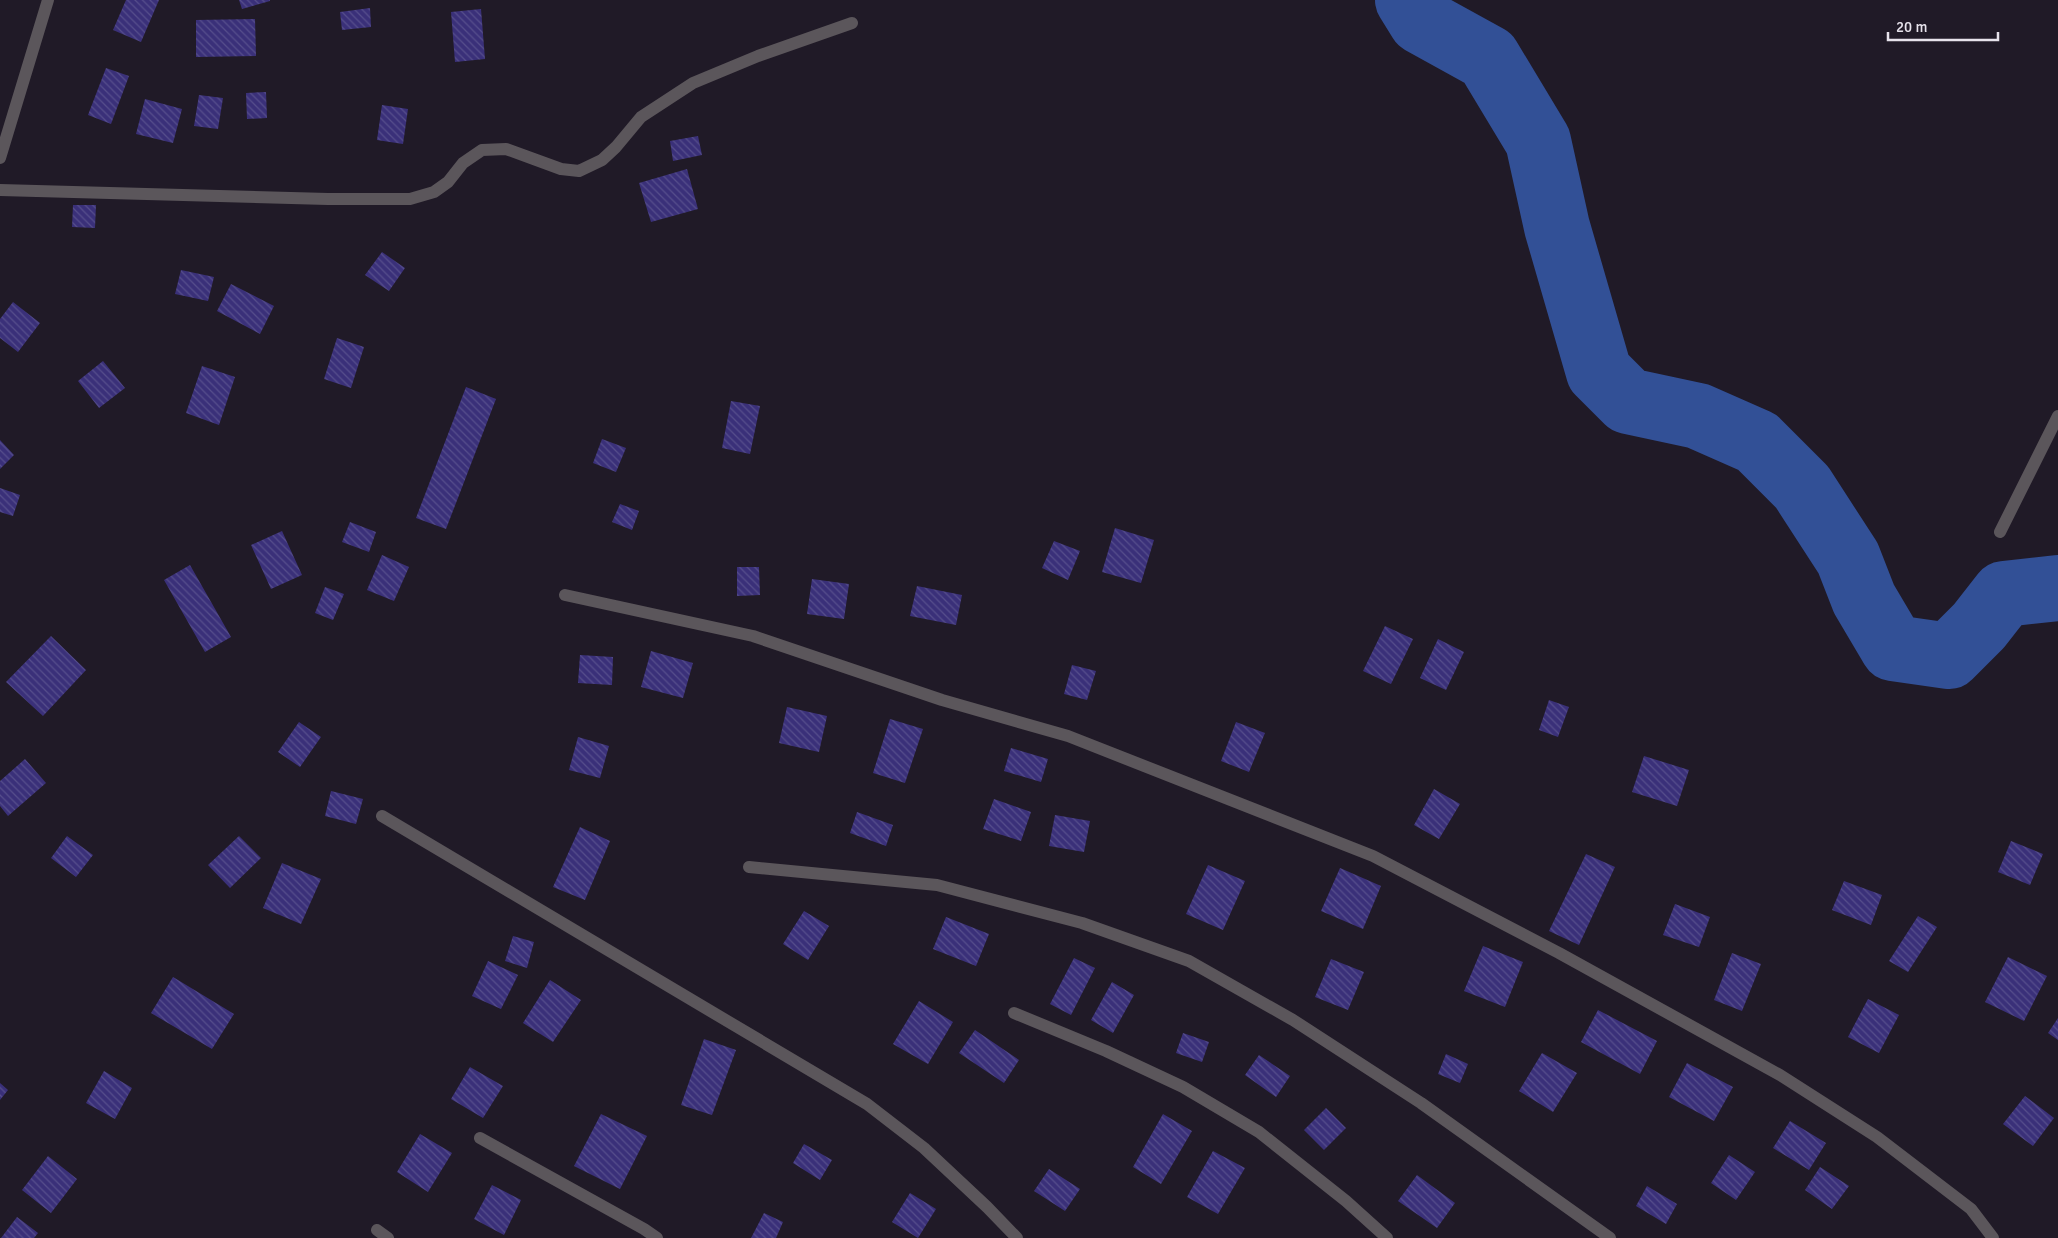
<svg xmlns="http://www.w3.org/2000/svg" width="2058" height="1238" viewBox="0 0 2058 1238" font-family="Signika,sans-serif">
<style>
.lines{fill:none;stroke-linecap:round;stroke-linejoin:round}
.river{stroke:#325096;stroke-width:66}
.building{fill:url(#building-back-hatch)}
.minor{stroke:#5b565b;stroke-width:12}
</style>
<defs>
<pattern id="building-back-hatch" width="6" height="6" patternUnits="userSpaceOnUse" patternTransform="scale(1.25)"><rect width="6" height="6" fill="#3a3079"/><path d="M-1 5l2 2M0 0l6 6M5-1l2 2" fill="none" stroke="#564e8c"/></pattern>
</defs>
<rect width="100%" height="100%" fill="#201a27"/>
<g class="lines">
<!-- river -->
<path class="river" d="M1408 0 1421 21 1488 58 1538 141 1557 227 1599 372 1628 401 1698 416 1757 442 1802 487 1848 558 1864 599 1893 648 1949 656 1979 626 2004 594 2058 588"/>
</g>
<!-- building -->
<path class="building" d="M126 0H159L141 42 113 30Z
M239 0H270V1L242 9Z
M370 8 371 27 342 30 340 12Z
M481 9 485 59 455 62 451 12Z
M255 19 256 56 196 57V20Z
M106 68 129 76 111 124 88 115Z
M266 92 267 118 247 119 246 93Z
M199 95 223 98 218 129 194 126Z
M145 99 182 109 173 143 136 134Z
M382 105 408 109 403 144 377 140Z
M698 136 702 155 673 161 670 141Z
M687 169 698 209 651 222 639 183Z
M73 205H96L95 228 72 227Z
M382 252 405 268 389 291 365 275Z
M181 270 214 277 208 301 175 294Z
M231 284 274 306 260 334 217 311Z
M13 302 40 323 18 352 0 338V319Z
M337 338 364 347 351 388 324 379Z
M103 361 125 388 99 408 78 381Z
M202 366 235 377 219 425 186 413Z
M466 387 496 399 446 529 416 518Z
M731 401 760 406 750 454 722 448Z
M602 439 626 448 616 472 593 463Z
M0 440 14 455 0 469Z
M0 488 20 495 13 516 0 512Z
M620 504 639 511 632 530 612 522Z
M350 522 376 532 369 552 342 542Z
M1115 528 1154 540 1141 583 1102 572Z
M282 531 302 575 271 589 251 545Z
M1054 541 1080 551 1068 580 1042 568Z
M382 555 409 567 394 601 367 590Z
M190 565 231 637 205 652 164 580Z
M737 567H759L760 595 737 596Z
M812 579 849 584 844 619 807 614Z
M917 586 962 595 956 625 910 616Z
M325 587 344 594 333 620 315 613Z
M1385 626 1413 639 1391 684 1363 671Z
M51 636 86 670 43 716 6 682Z
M1438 639 1464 652 1446 690 1420 678Z
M651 651 693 663 683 698 641 687Z
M580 655 613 657 612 685 578 683Z
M1072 665 1096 671 1087 700 1064 694Z
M1549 700 1569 707 1558 737 1539 730Z
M787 707 827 716 819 752 779 743Z
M890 719 923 729 905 783 873 773Z
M299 722 321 737 300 767 278 752Z
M1236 722 1265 733 1249 772 1221 761Z
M578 737 609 746 600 778 569 770Z
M1011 748 1048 759 1041 782 1004 771Z
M1644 756 1689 770 1677 806 1632 792Z
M25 759 46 783 8 816 0 806V781Z
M1434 789 1460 804 1439 839 1414 825Z
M331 791 363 799 356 824 325 816Z
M994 799 1031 812 1021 841 983 829Z
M857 812 893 825 886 846 850 833Z
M1055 815 1090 821 1084 852 1049 846Z
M580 827 610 841 585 900 553 887Z
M67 836 93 855 76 877 51 858Z
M239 836 261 858 230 888 208 865Z
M2011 841 2043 854 2030 885 1998 872Z
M1586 854 1615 867 1579 945 1549 931Z
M282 863 321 879 301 924 263 908Z
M1208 865 1245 881 1223 930 1186 914Z
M1340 868 1381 886 1363 929 1321 911Z
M1844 881 1882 895 1871 925 1832 910Z
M1675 904 1710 917 1699 947 1663 935Z
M804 911 829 926 808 960 783 944Z
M1918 916 1937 927 1908 972 1889 961Z
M946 917 989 934 976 966 933 949Z
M513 936 534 942 527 968 505 961Z
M1483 946 1523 962 1505 1007 1464 991Z
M1732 953 1761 964 1742 1011 1714 1000Z
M2008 957 2047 976 2024 1021 1985 1002Z
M1074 958 1095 968 1071 1015 1050 1004Z
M1331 959 1364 972 1348 1010 1315 997Z
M488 961 518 975 501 1009 472 996Z
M173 977 234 1014 212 1049 151 1013Z
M550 980 581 1000 553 1042 523 1023Z
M1112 982 1134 995 1113 1033 1091 1020Z
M1868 999 1899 1015 1879 1053 1848 1037Z
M919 1001 953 1022 928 1064 893 1044Z
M1598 1010 1657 1041 1640 1074 1581 1042Z
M2058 1018V1040L2048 1033Z
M975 1030 1019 1060 1004 1083 959 1053Z
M1183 1033 1209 1042 1202 1062 1176 1053Z
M704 1039 736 1050 712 1115 681 1105Z
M1542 1053 1577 1073 1553 1112 1519 1091Z
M1446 1054 1468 1064 1460 1083 1438 1074Z
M1259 1055 1290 1076 1276 1097 1245 1075Z
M1687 1063 1733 1087 1714 1121 1669 1097Z
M470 1067 503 1086 483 1118 451 1099Z
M104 1071 132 1088 115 1119 86 1103Z
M0 1083 8 1090 0 1100Z
M2025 1096 2054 1118 2033 1146 2003 1124Z
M1326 1108 1346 1128 1324 1150 1304 1130Z
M601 1114 647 1136 620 1189 574 1166Z
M1163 1114 1192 1131 1161 1184 1133 1167Z
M1790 1121 1826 1143 1809 1170 1773 1148Z
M420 1134 452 1153 428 1192 397 1172Z
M804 1144 832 1160 820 1180 793 1163Z
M1213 1151 1245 1168 1218 1214 1187 1197Z
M1729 1155 1755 1172 1736 1200 1711 1183Z
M48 1156 77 1179 51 1213 22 1190Z
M1820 1167 1849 1186 1832 1209 1805 1190Z
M1049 1169 1080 1189 1065 1211 1034 1191Z
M1417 1175 1455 1203 1437 1228 1398 1201Z
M492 1185 521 1200 504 1235 474 1219Z
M1647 1186 1677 1204 1666 1224 1636 1206Z
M910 1193 936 1209 918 1238 892 1222Z
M764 1213 783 1222 776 1238H751Z
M17 1217 38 1233 34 1238H1Z"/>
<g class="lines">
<!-- minor -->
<path class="minor" d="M0 158 48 0
M0 190 328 199H410L434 192 448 182 463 163 482 150 506 149 561 169 579 171 602 160 616 147 641 117 693 83 758 56 852 23
M2000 532 2058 416
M565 595 753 636 942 700 1068 736 1373 856 1559 953 1780 1075 1877 1137 1971 1209 1993 1238
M382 816 867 1104 924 1148 987 1207 1017 1238
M749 867 937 885 1082 923 1189 961 1293 1020 1421 1103 1610 1238
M1014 1013 1106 1051 1183 1087 1259 1132 1346 1201 1387 1238
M480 1138 644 1229 657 1238
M377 1230 388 1238"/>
</g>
<!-- scale -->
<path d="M1888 32v8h110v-8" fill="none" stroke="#e7e3ec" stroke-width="2.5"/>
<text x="1896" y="32" font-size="15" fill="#e7e3ec" stroke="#201a27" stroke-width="4" paint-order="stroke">20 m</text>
</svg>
